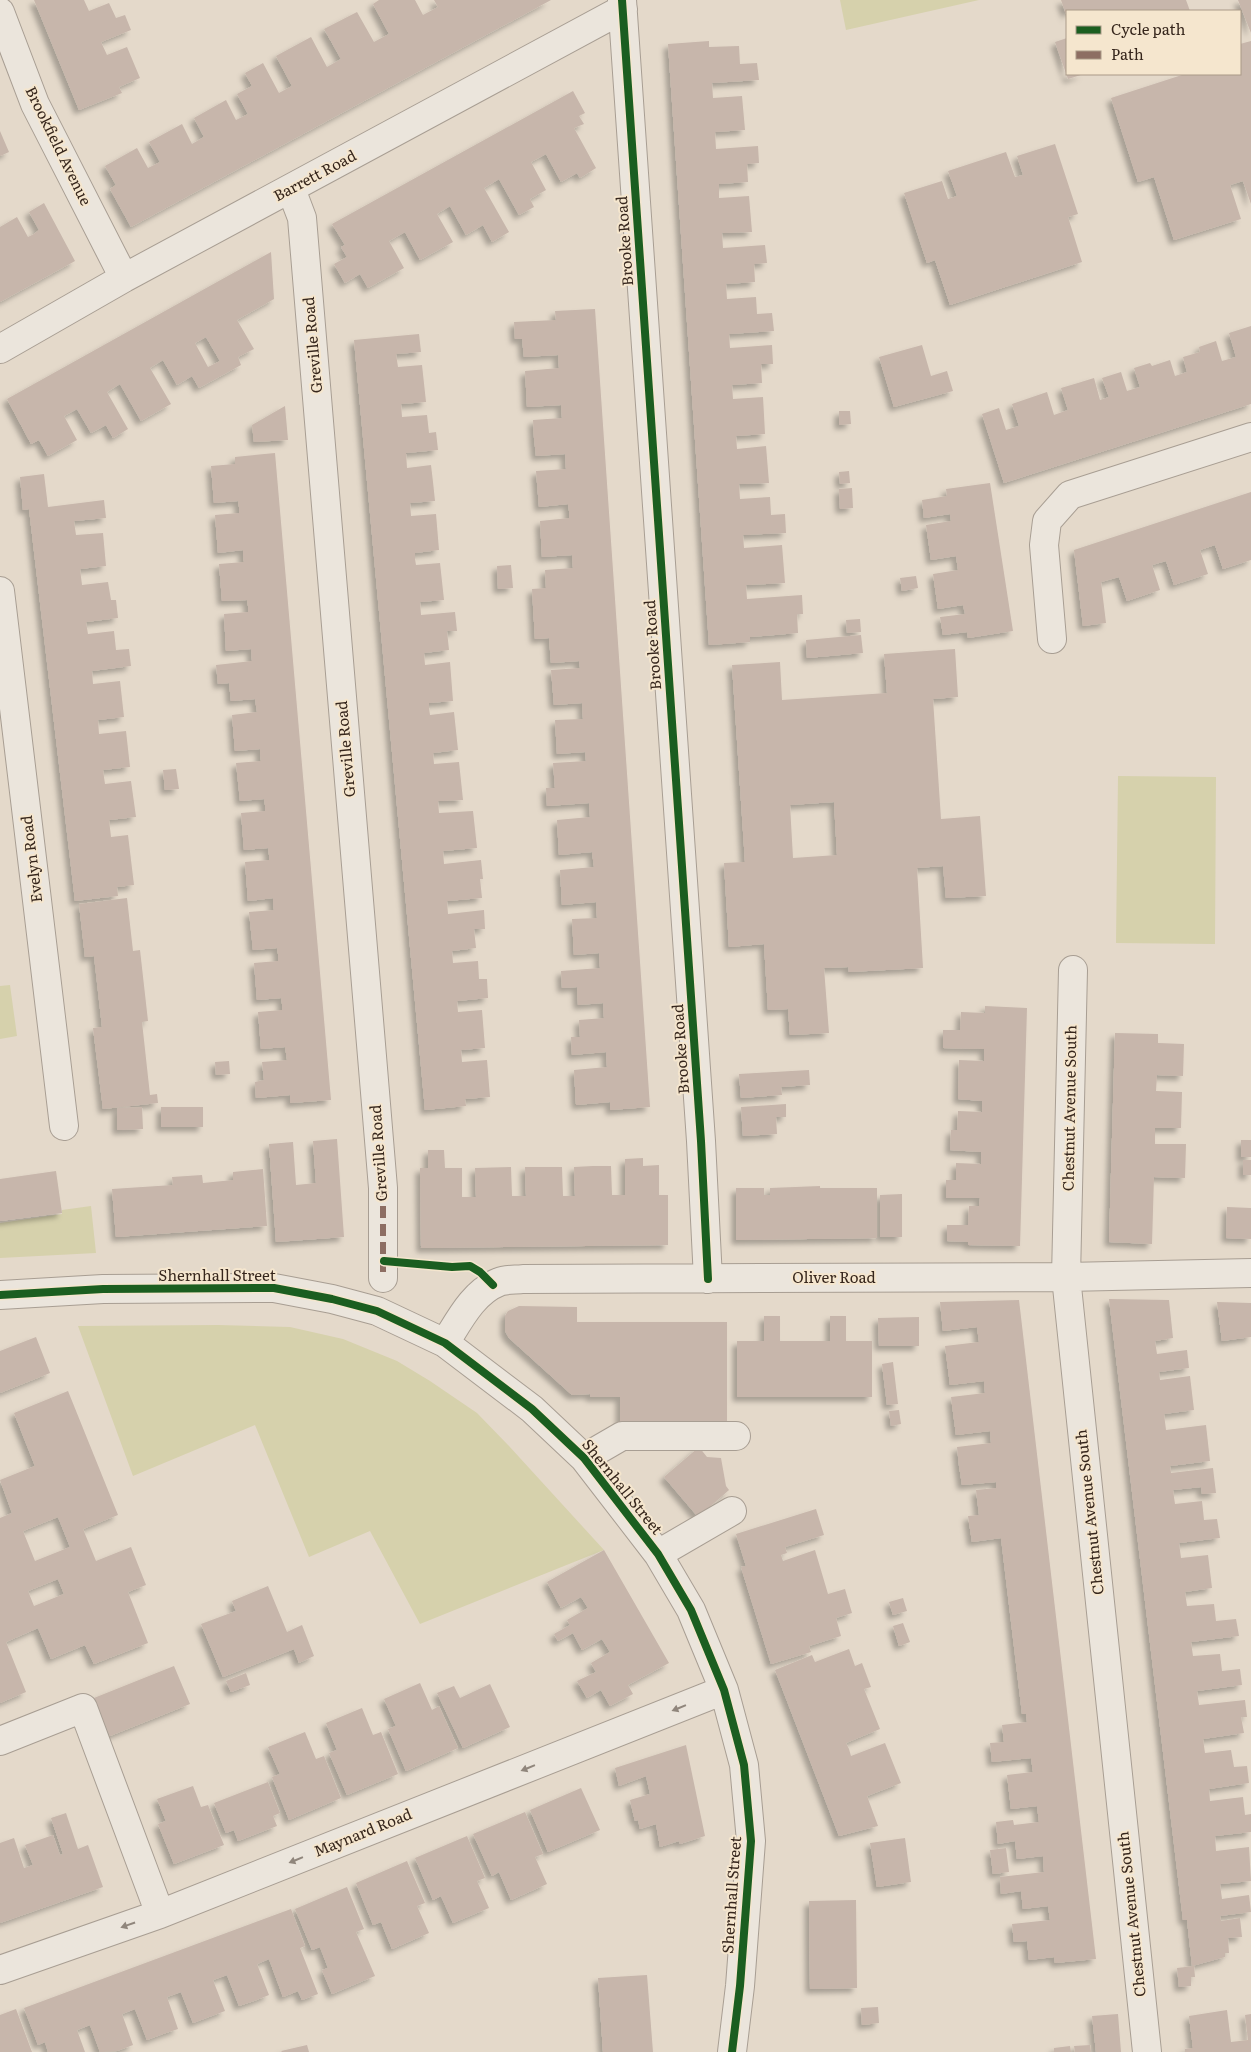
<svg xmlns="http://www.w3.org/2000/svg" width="1251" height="2052" viewBox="0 0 1251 2052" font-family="Literata,serif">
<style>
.green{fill:#d6d1ac}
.building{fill:#c7b6ab;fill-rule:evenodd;filter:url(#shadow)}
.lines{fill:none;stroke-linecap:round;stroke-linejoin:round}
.minor-casing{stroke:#a89e93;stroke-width:30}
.minor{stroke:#ebe5dc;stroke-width:28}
.quiet{stroke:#8d6e63;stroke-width:6;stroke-dasharray:12 6;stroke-linecap:butt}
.cycleway-casing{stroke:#f5e6ce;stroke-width:11}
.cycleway{stroke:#1b5e20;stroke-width:8}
.oneway{fill:#90867c}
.labels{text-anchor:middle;stroke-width:4;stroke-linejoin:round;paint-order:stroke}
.street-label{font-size:15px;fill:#36261c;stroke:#f5e6ce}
</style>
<defs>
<filter id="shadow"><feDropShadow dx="-4.5" dy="4.5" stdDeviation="2.5" flood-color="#0004"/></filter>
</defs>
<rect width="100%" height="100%" fill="#e4d9ca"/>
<!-- green -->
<path class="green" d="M840 0H979L846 30Z
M1118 776 1216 777 1215 944 1116 943Z
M10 985 17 1036 0 1039V986Z
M91 1206 96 1253 0 1258V1223L62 1214V1210Z
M218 1325 290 1327 343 1339 397 1361 430 1381 477 1413 509 1446 604 1550 420 1624 370 1531 309 1557 255 1425 133 1476 78 1326Z"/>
<!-- building -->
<path class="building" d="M34 0H84L89 11 109 3 116 18 125 15 131 30 101 42 107 55 127 47 140 78 119 87 122 93 79 110Z
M379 0H415L423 15 438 7 434 0H551L131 227 110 189 116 185 105 166 137 148 148 168 160 162 149 142 182 124 192 144 204 137 194 118 226 100 236 120 248 114 237 94 252 86 245 73 263 63 279 93 292 86 276 56 311 37 327 67 341 59 324 29 357 12 374 42 389 34 373 4Z
M1061 0H1186L1190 11H1067V17Z
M1238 0H1251V33Z
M1067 38V74H1084L1068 79 1055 42Z
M709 41V47L739 46 740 64 757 63 759 80 712 83 713 98 742 96 745 130 715 132 716 149 758 146 759 163 747 164 748 182 719 184V198L749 196 752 232 722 233 723 248 765 245 767 263 754 264 755 282 726 284 727 299 756 297 757 314 772 313 774 331 729 334 730 348 772 345 773 364H761L762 383 732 385 733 399 763 397 764 415 765 434 736 436 737 449 766 446 769 483 739 484 740 499 770 497 771 515 785 514 786 533 743 535 744 548 782 545 785 583 746 585 747 599 802 595 803 614H797L798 633 750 637V642L709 645 668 44Z
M1251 41V204L1243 181 1230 185 1241 219 1174 240 1154 177 1138 182 1111 98 1185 74H1240V44Z
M573 91 585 113 579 116 584 124 574 128 596 168 580 178 577 173 561 182 546 154 531 162 546 190 530 199 534 207 519 215 499 179 484 188 509 232 492 242 483 225 466 235 450 206 437 214 453 242 420 260 405 232 389 241 404 268 368 288 360 274 345 283 334 264 347 257 341 247 345 245 332 224Z
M0 131 9 152 0 156Z
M1055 144 1078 214 1068 217 1082 262 950 305 935 260 927 263 904 193 942 181 948 199 957 196 948 171 1006 152 1015 177 1023 175 1017 156Z
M44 203 75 261 0 302V227L17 217 28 237 34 234 39 230 29 212Z
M271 252 274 299 237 320 254 349 238 357 241 365 199 388 192 376 177 385 163 360 150 368 171 404 141 421 120 384 107 392 128 429 113 438 106 425 91 433 77 409 64 416 77 440 48 456 39 440 31 444 7 399ZM206 337 220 361 208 367 195 343Z
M595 309 650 1107 610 1110V1102L576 1105 574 1070 607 1067 606 1052 572 1055 571 1037H580L579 1020 604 1018 603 1003 578 1005 577 987 562 988 561 971 600 968 599 953 574 955 572 919 597 918 596 902 562 905 560 870 594 867 592 852 559 855 558 838 557 820 590 817 589 803 547 806 546 788H555L553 763 586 761 585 752 557 754 555 720 583 719 582 703 554 705 551 670 580 668 579 661 551 663 549 638 535 639 532 589 546 588 545 570 573 568 572 555 542 557 540 521 569 518V511L568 504 539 507 536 471 566 469 565 454 536 456 534 438 533 420 562 418 561 405 527 407 526 388 525 371 559 368 558 355 524 357 522 339H515L514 322 556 320 555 311Z
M1251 326V404L1004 483 982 414 999 408 1006 430 1019 426 1012 404 1047 392 1054 415 1068 410 1061 388 1078 383 1094 378 1100 400 1109 397 1102 378 1121 372 1127 391 1140 387 1134 368 1150 363 1152 366 1170 360 1175 376 1187 372 1183 357 1200 352 1199 347 1216 341 1222 361 1236 357 1229 333Z
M419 334 421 352 396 354 398 367 422 365 426 402 401 404 402 417 427 415 429 433 436 432 438 450 406 453 407 468 431 465 433 482 435 501 410 503 411 516 436 514 439 550 415 553V559L416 565 440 563 444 600 420 602 421 615 455 612 457 631H447L449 650 424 653 425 665 450 662 453 701 429 703V708L430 715 454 712 458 750 433 753 434 764 459 762 463 800 438 801 439 813 473 811 477 848 443 851 444 864 481 860 483 879H480L482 898 447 901 448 914 484 910 485 929H474L476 948 452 951 453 963 478 961 479 979H487L488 998 457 1001 458 1012 482 1010 485 1048 461 1050 462 1062 487 1060 490 1097 465 1099 466 1106 425 1110 354 340Z
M922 345 931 376 947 371 953 391 894 407 879 357Z
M285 406 288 440 254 442 252 425Z
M839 411H850L851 424 839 425Z
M275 453 331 1100 290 1103V1095L256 1098 255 1082 264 1080 262 1062 287 1060 286 1053 285 1047 261 1049 258 1012 282 1010V1004L281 998 257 1000 254 963 278 961V954L277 948 253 950 249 912 274 910 273 905V898L248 901 245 862 269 860V855L268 848 244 850 241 813 265 811V805L264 799 240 801 236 763 261 761 260 755V749L235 751 232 715 257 712 255 699 231 701 229 683 218 684 216 665 252 661 251 649 226 651 224 614 248 612V606L247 600 222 601 219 564 244 562 243 556V550L218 553 215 515 239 513V507L238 501 214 503 211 466 235 464V457Z
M849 471 850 483 840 484 839 472Z
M44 474 48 507 104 500 106 518 74 521 76 535 103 533 106 566 80 569 82 585 108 582 111 600H116L118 618 86 622 88 634 114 631 116 650 129 649 131 666 92 671 93 684 120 681 124 717 98 720 99 734 126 731 130 767 103 770 105 784 131 781 136 817 109 820 111 837 128 835 134 885 117 887 118 896 75 901 29 509 23 510 20 477Z
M990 483 1013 631 968 638 967 632 943 635 940 617 965 614 963 605 938 609 933 574 958 570 956 556 931 560 926 525 951 521 950 514 924 518 922 500 947 496 946 489Z
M852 488 853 508 840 509 839 489Z
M1251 492V560L1223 569 1215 545 1200 550 1208 574 1174 585 1166 561 1152 565 1160 590 1127 601 1119 577 1101 582 1106 623 1083 626 1074 550Z
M511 565 513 588 498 589 497 566Z
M916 576 918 588 902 591 900 578Z
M860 619 861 632 847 633 846 620Z
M861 635 863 653 807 658 806 640Z
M955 649 958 697 933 699 941 819 980 816 986 896 946 898 943 866 917 868 923 968 849 972 848 967 824 968 829 1033 790 1035 788 1009 768 1010 764 944 729 947 724 863 745 862 732 665 780 662 782 700 887 693 884 654ZM834 802 837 855 793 858 790 805Z
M176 769 179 789 165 790 163 770Z
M127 898 133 951 140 950 148 1021 142 1022 150 1095 157 1094 158 1103 103 1109 93 1028 102 1027 94 956 85 957 79 904Z
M985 1006 1027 1008 1020 1246 968 1245V1242L947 1241V1225H968L969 1206H979L980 1198H946V1180H956V1163L981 1164V1152L950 1150 951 1130H957L958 1111 982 1112V1101L958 1099 959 1060 984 1061V1049L943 1048V1030H960L961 1012 985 1013Z
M1115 1033 1158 1034V1043L1184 1044 1183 1076 1157 1075 1156 1091 1182 1092 1181 1128H1155V1144H1186L1185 1178 1154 1177 1152 1244 1109 1242Z
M229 1061 230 1074 216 1075 215 1062Z
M809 1070 810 1085 781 1087 782 1095 741 1098 739 1074Z
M786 1104V1117H776L777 1134 743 1136 741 1107Z
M142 1107 143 1129 117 1130V1108Z
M161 1107H203V1127H161Z
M337 1139 344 1237 276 1242 269 1144 293 1142 296 1185 316 1183 313 1141Z
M1241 1140H1251V1157H1241Z
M428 1150H444L445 1168H462V1197H476L475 1168 511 1167 512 1196H526L525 1167H562L563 1196H575L574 1167 593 1166H611L612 1195H625V1159L643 1158V1166L659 1165V1195H668V1245L421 1248 420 1168H428Z
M1243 1160H1251V1175H1243Z
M263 1169 267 1226 116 1237 112 1189 173 1185 172 1177 202 1175 203 1183 233 1180V1172Z
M56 1171 62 1213 0 1221V1179Z
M820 1186V1188H877V1238L736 1240V1188H764V1195H770V1188Z
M902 1194V1237H880V1195Z
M1227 1207 1251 1208V1239L1226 1238Z
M1109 1299 1169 1300 1173 1338 1155 1341 1157 1354 1187 1350 1189 1368 1159 1372 1160 1380 1190 1376 1194 1410 1164 1414 1166 1430 1206 1425 1210 1461 1170 1466 1171 1473 1213 1468 1216 1493 1202 1494 1201 1487 1173 1490 1175 1504 1202 1501 1204 1520 1217 1519 1220 1538 1179 1543 1181 1558 1208 1555 1212 1588 1185 1592 1187 1606 1214 1604 1216 1621 1236 1619 1239 1636 1191 1642 1193 1656 1220 1654 1222 1671 1240 1669 1242 1685 1197 1691 1199 1705 1245 1700 1247 1717H1241L1244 1733 1203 1739 1205 1753 1231 1750 1234 1767 1247 1766 1249 1783 1209 1789 1210 1801 1243 1797 1245 1815 1251 1814V1832L1215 1836 1216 1851 1249 1847 1251 1881 1220 1884 1222 1899 1249 1895 1251 1912 1220 1916 1221 1921 1240 1918 1242 1937 1228 1938 1229 1953H1225V1957L1192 1966 1187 1920H1183Z
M1019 1300 1096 1959 1055 1963 1054 1957 1029 1960 1027 1941 1014 1942 1012 1924 1050 1920 1048 1906 1023 1909 1021 1891 1001 1894 1000 1877 1044 1872 1043 1856 1017 1859 1015 1841 998 1844 996 1822 1013 1820 1014 1825 1039 1822 1037 1806 1011 1809 1007 1775 1033 1772 1031 1758 992 1762 990 1743 1004 1742 1002 1725 1027 1722 1026 1714H1022L1001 1538 972 1542 968 1516 979 1515 976 1490 996 1488V1482L962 1485 959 1466 957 1447 991 1443 990 1431 956 1435 951 1397 985 1393 984 1381 950 1385 945 1346 979 1342 977 1327 943 1331 940 1302Z
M1217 1302 1251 1303V1337L1222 1341Z
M519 1306 577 1307V1322H727V1423H620V1397H590V1394L572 1395 509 1338 505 1331V1316L508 1311Z
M764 1316H780V1341H830V1316H846V1341H872V1397H737V1341H764Z
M919 1317V1346H879L878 1318Z
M36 1337 50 1373 0 1393V1351Z
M893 1362 898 1404 887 1405 882 1364Z
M68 1391 118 1515 83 1529 96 1561 131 1547 146 1585 128 1592 148 1643 94 1664 85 1645 51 1659 38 1628 6 1642 26 1692 0 1703V1518L12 1513 0 1480 35 1466 14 1413ZM58 1517 70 1547 35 1561 23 1531ZM58 1579 64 1594 34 1606 28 1591Z
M899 1410 901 1424 891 1426 889 1411Z
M699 1447 707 1457 721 1458 726 1486 729 1490 698 1517 664 1477Z
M816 1509 824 1535 785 1547 787 1553 781 1555 783 1561 815 1550 828 1594 845 1589 852 1613 836 1618 841 1636 809 1646 811 1652 771 1664 741 1567 746 1566 736 1534Z
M604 1550 669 1663 628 1685 633 1694 610 1706 601 1690 587 1698 577 1681 596 1672 591 1663 610 1652 602 1639 582 1650 573 1633 558 1641 554 1634 570 1625 567 1620 588 1608 581 1597 561 1608 547 1582Z
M268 1586 287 1632 302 1625 314 1656 299 1663 294 1649 223 1677 201 1624 236 1611 232 1601Z
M903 1598 907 1611 893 1615 889 1602Z
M903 1623 910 1642 899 1646 893 1626Z
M849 1649 855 1666 862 1663 871 1687 864 1689 880 1729 846 1743 849 1749 851 1756 885 1743 901 1783 867 1796 878 1826 839 1836 775 1670 812 1655 815 1662Z
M174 1666 190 1704 110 1736 94 1698Z
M246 1673 250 1685 231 1692 226 1681Z
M420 1683 432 1710 439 1706 458 1748 406 1771 388 1729 396 1726 384 1699Z
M490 1684 510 1727 463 1748 437 1693 454 1686 460 1698Z
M362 1708 373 1735 381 1732 398 1774 347 1795 329 1753 337 1750 326 1723Z
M305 1732 316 1759 324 1756 341 1798 289 1820 272 1777 280 1774 268 1747Z
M686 1745 705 1836 680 1844 679 1841 660 1847 656 1824 640 1829 638 1820 635 1821 633 1813 630 1800 650 1794 646 1776 619 1786 615 1768Z
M268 1782 280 1813 273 1816 277 1826 238 1841 234 1830 226 1833 214 1803Z
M193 1786 201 1807 208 1805 224 1845 174 1864 158 1824 166 1821 157 1799Z
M581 1788 600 1830 548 1852 530 1810Z
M525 1812 543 1854 535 1857 547 1884 511 1900 499 1872 492 1876 473 1834Z
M66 1813 78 1849 88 1845 103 1887 0 1923V1843L14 1838 24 1868 33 1865 25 1845 53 1835 60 1855 63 1854 51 1818Z
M467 1836 485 1878 477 1881 489 1908 453 1923 441 1896 433 1900 415 1858Z
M905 1838 911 1882 877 1887 870 1843Z
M1006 1848 1009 1872 993 1874 990 1850Z
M407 1861 425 1903 417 1906 429 1933 392 1949 381 1922 373 1925 356 1883Z
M347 1887 364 1929 356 1932 375 1976 332 1994 322 1970 328 1968 320 1947 312 1950 295 1909Z
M856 1900 857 1988 810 1989 809 1901Z
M291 1909 305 1946 300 1948 318 1994 302 2000 298 1991 283 1997 269 1959 257 1964 269 1995 254 2001 239 2006 227 1975 213 1980 225 2011 193 2023 181 1992 167 1997 178 2029 163 2034 147 2040 135 2009 122 2014 133 2045 117 2051 100 2052 90 2025 77 2030 85 2052H48L45 2042 38 2045 24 2008Z
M1194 1966 1195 1977H1191V1986L1179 1987 1177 1968Z
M647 1975 653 2052H603L598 1978Z
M878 2007 879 2023 862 2025 861 2008Z
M16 2009 32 2052H0V2015Z
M1227 2010 1231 2042 1248 2040 1245 2015 1251 2014V2052H1185V2049L1193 2048 1189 2016Z
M1118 2014 1121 2052H1096L1092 2016Z
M307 2045 309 2052H282L281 2051Z
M1090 2045 1091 2052H1075L1074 2046Z
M1070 2046 1071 2052H1054V2048Z"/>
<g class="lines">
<defs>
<path id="minor" d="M622 0 701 1141 708 1279
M0 12 35 104 124 278
M291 189 302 218 383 1188V1278
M0 349 124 278 623 9
M0 591 64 1126
M1052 639 1044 545 1047 521 1070 495 1251 437
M1073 970 1066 1277 1147 2052
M0 1295 103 1289 274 1288 332 1299 377 1311 445 1343 532 1409 584 1458 658 1554 691 1610 724 1690 744 1765 751 1841 740 1986 732 2052
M445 1343C459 1321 473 1292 499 1282 506 1279 516 1280 523 1279L1066 1277 1251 1273
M584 1458 622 1436H736
M658 1554 732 1511
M0 1741 83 1708 160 1914
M0 1970 160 1914 724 1690"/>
</defs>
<!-- minor casing -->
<use href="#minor" class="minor-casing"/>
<!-- minor -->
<use href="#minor" class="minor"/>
<!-- quiet -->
<path class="quiet" d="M383 1188V1278"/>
<defs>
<path id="cycleway" d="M622 0 701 1141 708 1279
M384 1261 452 1267 470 1266 480 1272 493 1285
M0 1295 103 1289 274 1288 332 1299 377 1311 445 1343 532 1409 584 1458 658 1554 691 1610 724 1690 744 1765 751 1841 740 1986 732 2052"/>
</defs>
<!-- cycleway casing -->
<use href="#cycleway" class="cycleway-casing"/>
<!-- cycleway -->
<use href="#cycleway" class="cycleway"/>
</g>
<!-- one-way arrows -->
<defs><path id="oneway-solid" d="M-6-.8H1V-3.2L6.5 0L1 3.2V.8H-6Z" transform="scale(1.25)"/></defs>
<g class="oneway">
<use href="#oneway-solid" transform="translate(679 1708) rotate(158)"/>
<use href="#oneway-solid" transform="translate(528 1768) rotate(158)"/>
<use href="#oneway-solid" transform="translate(296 1860) rotate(158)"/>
<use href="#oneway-solid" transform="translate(128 1925) rotate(161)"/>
</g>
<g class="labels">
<!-- street labels -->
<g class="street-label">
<text transform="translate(58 146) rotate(64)" y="5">Brookfield Avenue</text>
<text transform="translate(315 176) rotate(-28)" y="5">Barrett Road</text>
<text transform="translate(625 241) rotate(-94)" y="5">Brooke Road</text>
<text transform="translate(313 345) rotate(-95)" y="5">Greville Road</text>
<text transform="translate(653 645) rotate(-94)" y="5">Brooke Road</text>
<text transform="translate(346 749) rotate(-95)" y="5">Greville Road</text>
<text transform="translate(32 859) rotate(-97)" y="5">Evelyn Road</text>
<text transform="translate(681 1049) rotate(-94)" y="5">Brooke Road</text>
<text transform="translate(1070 1108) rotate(-89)" y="5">Chestnut Avenue South</text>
<text transform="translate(379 1153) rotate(-94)" y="5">Greville Road</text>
<text x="217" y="1281">Shernhall Street</text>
<text x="834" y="1283">Oliver Road</text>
<text transform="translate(622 1487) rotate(51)" y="5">Shernhall Street</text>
<text transform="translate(1090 1512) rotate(-96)" y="5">Chestnut Avenue South</text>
<text transform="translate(363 1833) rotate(-22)" y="5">Maynard Road</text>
<text transform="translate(732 1895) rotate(-86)" y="5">Shernhall Street</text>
<text transform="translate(1132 1914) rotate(-96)" y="5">Chestnut Avenue South</text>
</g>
</g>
<!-- legend -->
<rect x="1066" y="10" width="175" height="65" fill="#f5e6ce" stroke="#a99987"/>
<rect x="1076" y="26" width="25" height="8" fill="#1b5e20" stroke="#a99987"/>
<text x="1111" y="35" font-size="15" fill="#36261c">Cycle path</text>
<rect x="1076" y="51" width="25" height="8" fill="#8d6e63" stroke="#a99987"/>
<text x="1111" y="60" font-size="15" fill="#36261c">Path</text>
</svg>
